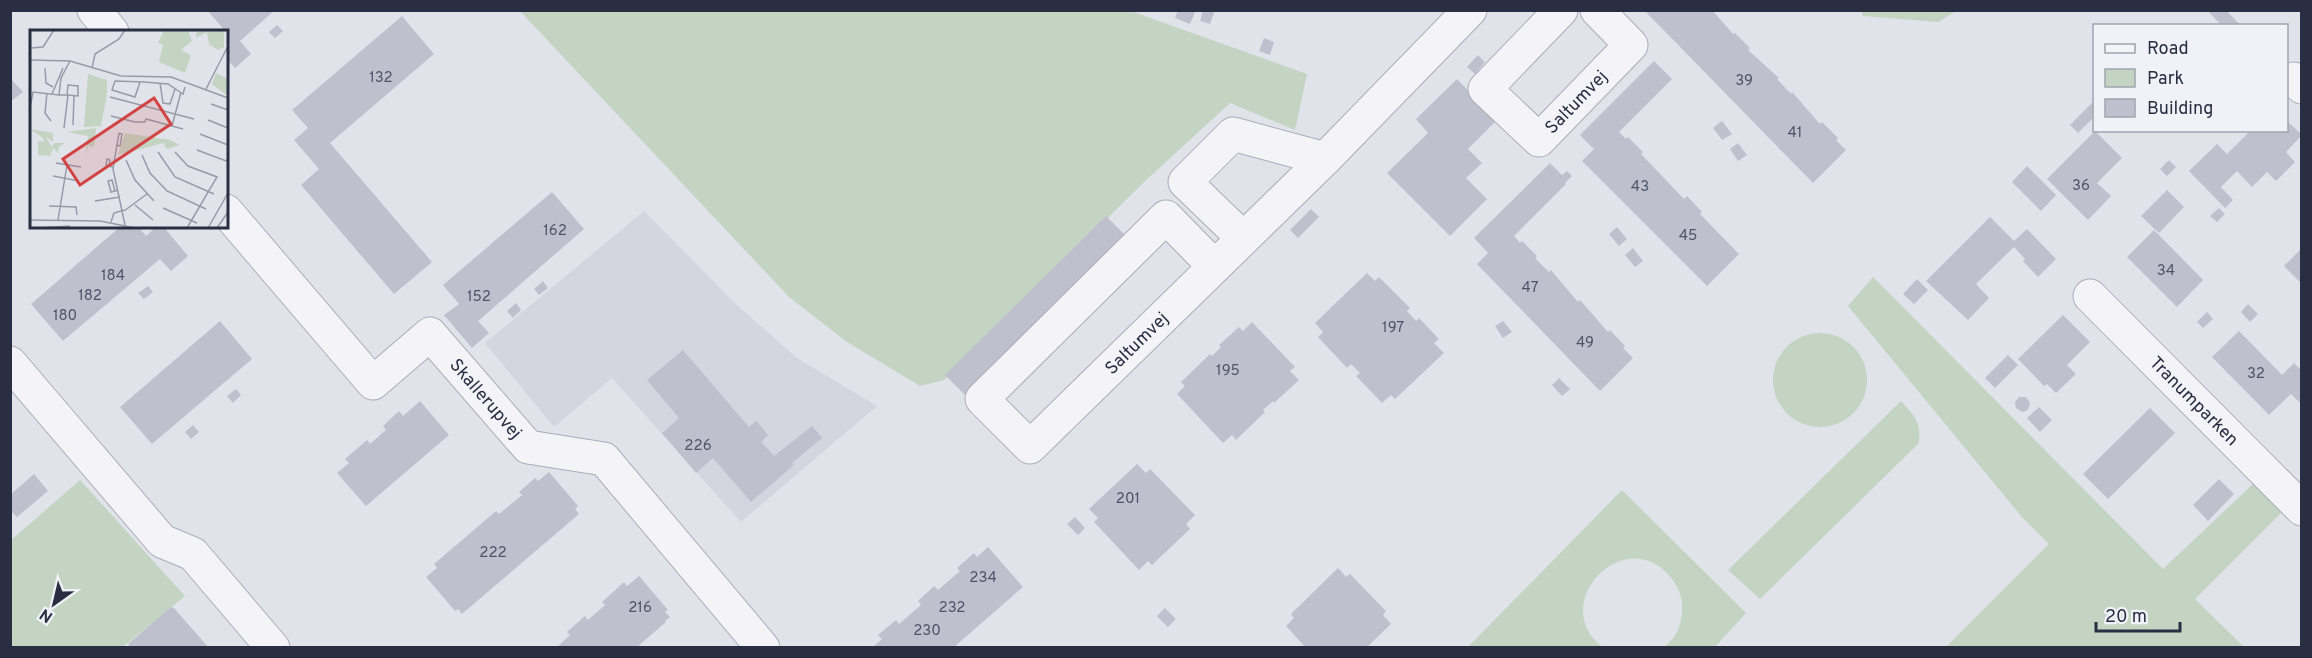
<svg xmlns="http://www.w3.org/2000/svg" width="2312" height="658" viewBox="0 0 2312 658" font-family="Overpass,sans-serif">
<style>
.built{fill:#d3d5df}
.green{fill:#c3d4c2}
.building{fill:#bec1cd}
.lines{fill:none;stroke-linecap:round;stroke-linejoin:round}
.minor-casing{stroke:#aaadb8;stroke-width:35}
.minor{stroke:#f4f4f8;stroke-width:33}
.labels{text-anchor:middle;stroke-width:6;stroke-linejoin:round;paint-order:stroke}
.number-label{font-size:15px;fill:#4e5365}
.street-label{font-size:18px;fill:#292e42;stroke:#f0f2f7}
.inset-road{fill:none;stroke:#979ba7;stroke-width:1.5}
.view{fill:#d24343;fill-opacity:0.15;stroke:#d24343;stroke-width:3}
.inset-edge{fill:none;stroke:#292e42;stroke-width:3}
</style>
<rect width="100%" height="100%" fill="#e1e3ea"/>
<!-- built -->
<path class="built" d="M644 211 737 305 797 358 877 406 741 522 612 378 554 427 485 343Z"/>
<!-- green -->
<path class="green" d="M520 11H1131L1307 74 1295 130 1230 103 1144 182 944 380 920 386 847 342 789 297Z
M1861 11V10L1956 11 1938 22 1863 16Z
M1873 277 2163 569 2255 482 2284 510 2195 599 2244 647H1946L2049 544 2021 516 1848 306Z
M1773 380a47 47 0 1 1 94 0a47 47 0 1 1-94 0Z
M1901 401C1915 417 1921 421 1919 443L1760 599 1728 570Z
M80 480 185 596 123 647H11L10 541Z
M1622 490 1746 613 1715 647H1664C1679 637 1683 619 1682 603 1681 592 1675 582 1668 574 1622 525 1548 604 1602 647H1468Z"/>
<!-- building -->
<path class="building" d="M207 10H275L240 41 251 54 235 68 226 58V32Z
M1178 10 1195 12 1190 24 1175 18Z
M1203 10H1215L1210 24 1200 21Z
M1644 10H1712L1733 34 1735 33 1750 48 1748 50 1779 78 1777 79 1791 94 1792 92 1820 124 1822 122 1838 138 1836 140 1846 150 1813 183Z
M2207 10H2226L2241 26H2222Z
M402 16 434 54 330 143 432 262 394 294 301 185 319 169 294 140 308 128 292 110Z
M277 25 283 31 275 38 269 32Z
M1264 38 1274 42 1270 55 1259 51Z
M1478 55 1485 62 1475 74 1467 67Z
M1654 61 1672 79 1619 132 1626 139 1628 137 1643 152 1641 154 1684 199 1687 196 1702 212 1700 214 1739 254 1707 286 1582 161 1594 149 1580 135Z
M10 78 23 92 10 102Z
M1457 79 1497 120 1468 149 1482 163 1466 178 1487 199 1450 236 1387 173 1428 133 1416 119Z
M2094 101V117L2078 133 2070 125Z
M2286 120 2302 135 2286 152 2295 162 2276 181 2267 172 2252 187 2237 171 2221 187 2233 200 2225 208 2189 171 2217 144 2227 154 2251 130H2286Z
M1722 121 1732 134 1722 140 1713 128Z
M2095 131 2122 158 2097 183 2111 196 2088 220 2047 179Z
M1738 143 1747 155 1738 161 1730 149Z
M2169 160 2176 167 2167 176 2160 169Z
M1550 163 1562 175 1567 171 1572 176 1565 183 1566 184 1514 236 1520 243 1522 241 1537 256 1535 258 1549 272 1551 270 1578 302 1580 300 1608 332 1610 330 1625 346 1623 348 1633 358 1600 391 1477 264 1488 253 1474 238Z
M2027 166 2056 195 2041 211 2012 182Z
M2167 190 2184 207 2159 233 2141 216Z
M552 192 584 229 478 321 489 333 472 348 444 315 459 304 443 285Z
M2219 208 2225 214 2217 222 2210 216Z
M1311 209 1319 217 1298 238 1290 230Z
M1106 216 1126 236 965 395 945 375Z
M1990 217 2014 241 2027 229 2056 259 2038 277 2023 261 2025 259 2014 247 1976 284 1989 298 1968 320 1926 281Z
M121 226H138L146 236 157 226H163L188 256 171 271 160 259 63 341 31 304Z
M1617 227 1627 239 1619 246 1609 234Z
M2154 230 2203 280 2177 307 2127 257Z
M1633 248 1643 261 1635 267 1625 255Z
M2302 248V280L2300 282 2284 266Z
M1367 273 1375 281 1379 277 1410 308 1407 311 1416 321 1419 318 1439 339 1434 343 1444 353 1395 399 1391 395 1382 403 1356 376 1360 373 1351 364 1347 368 1318 337 1323 332 1315 323Z
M1917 279 1928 290 1914 304 1903 294Z
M543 281 548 288 539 295 534 289Z
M148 286 153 292 144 299 138 293Z
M516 303 521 310 513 318 507 311Z
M2248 304 2258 314 2250 322 2241 312Z
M2207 312 2213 319 2203 328 2197 322Z
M2063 315 2090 342 2067 365 2076 374 2056 393 2047 384 2044 386 2018 359Z
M220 321 252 359 152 444 120 407Z
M1503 321 1512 332 1503 338 1495 326Z
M1252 322 1295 367 1290 371 1299 380 1274 403 1273 401 1263 410 1265 412 1236 440 1232 435 1223 443 1177 394 1185 386 1181 382 1210 354 1212 356 1221 347 1219 345 1239 327 1243 331Z
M2239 331 2282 375 2294 363 2302 371V400L2299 402 2291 394 2269 415 2212 357Z
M683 350 749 427 756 421 768 435 761 442 774 456 812 426 822 438 792 463 794 465 751 502 713 458 696 473 662 433 679 418 647 380Z
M2008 355 2018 365 1995 388 1985 378Z
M1559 378 1570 389 1562 396 1552 385Z
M236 389 241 395 233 403 227 396Z
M2019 397H2026L2030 403 2028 410 2022 412 2016 408 2015 402Z
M420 401 449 435 366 506 337 473 349 463 345 459 367 440 370 444 386 430 383 426 399 411 403 416Z
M2039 407 2052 420 2040 432 2027 418Z
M2150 408 2175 433 2108 499 2083 474Z
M193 425 199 432 191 439 185 432Z
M1137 464 1146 473 1150 469 1195 515 1186 524 1190 529 1152 565 1148 561 1139 570 1094 522 1098 518 1089 509Z
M549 472 578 506 575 509 579 514 462 614 458 609 455 611 426 577 437 568 434 564 496 511 499 514 522 495 519 492 535 478 538 481Z
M34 474 48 491 17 517 10 510V495Z
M2219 479 2234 494 2208 521 2193 505Z
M1075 517 1085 528 1078 535 1067 524Z
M988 547 1023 587 953 648H872L882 639 878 635 896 620 899 624 921 605 918 601 934 586 938 590 960 571 957 568 974 553 977 557Z
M1338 568 1346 577 1350 574 1386 611 1383 615 1391 624 1366 648H1306L1286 626 1294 618 1291 614Z
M639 576 668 610 665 612 670 617 665 621 666 622 636 648H556L570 635 567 632 585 616 588 620 605 605 602 602 624 582 627 586Z
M171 607 174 608 209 648H131L128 644Z
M1165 608 1176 619 1168 627 1157 616Z"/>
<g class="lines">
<defs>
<g id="minor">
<path d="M94 10 112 32"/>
<path id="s1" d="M1561 10 1485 89 1539 140 1631 45 1597 10"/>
<path d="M2294 79 2302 87"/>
<path id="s2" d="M226 211 373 383 430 334 528 447 604 459 763 648"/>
<path d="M1243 238 1185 182 1233 134 1325 159"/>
<path id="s3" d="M1214 266 1166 217 982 399 1030 447 1325 159 1470 10"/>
<path id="s4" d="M2090 296 2302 509"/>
<path d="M10 363 162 541 193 554 273 648"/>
</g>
</defs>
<!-- minor casing -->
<use href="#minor" class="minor-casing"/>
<!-- minor -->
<use href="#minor" class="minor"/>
</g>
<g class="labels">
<!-- number labels -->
<g class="number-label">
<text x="381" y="82">132</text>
<text x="1744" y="85">39</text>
<text x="1795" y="137">41</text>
<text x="2081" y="190">36</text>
<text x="1640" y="191">43</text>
<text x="555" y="235">162</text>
<text x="1688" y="240">45</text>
<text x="2166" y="275">34</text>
<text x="113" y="280">184</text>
<text x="1530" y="292">47</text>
<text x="90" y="300">182</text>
<text x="479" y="301">152</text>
<text x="65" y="320">180</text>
<text x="1393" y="332">197</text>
<text x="1585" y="347">49</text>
<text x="1228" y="375">195</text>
<text x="2256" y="378">32</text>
<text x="698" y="450">226</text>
<text x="1128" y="503">201</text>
<text x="493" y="557">222</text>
<text x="983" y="582">234</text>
<text x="640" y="612">216</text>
<text x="952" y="612">232</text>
<text x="927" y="635">230</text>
</g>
<!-- street labels -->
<g class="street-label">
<text dy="6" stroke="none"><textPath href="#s1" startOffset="237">Saltumvej</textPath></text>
<text dy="6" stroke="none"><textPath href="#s3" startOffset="544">Saltumvej</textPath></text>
<text dy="6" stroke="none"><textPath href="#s2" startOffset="387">Skallerupvej</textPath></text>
<text dy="6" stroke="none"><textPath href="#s4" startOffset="148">Tranumparken</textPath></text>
</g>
</g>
<!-- overview -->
<g transform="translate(30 30)">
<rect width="198" height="198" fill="#e1e3ea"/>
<path d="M134 0H158L162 11 151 20 161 25 155 43 129 32 133 15 128 13ZM167 0H194V17L188 20 179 14 177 2 166 8ZM186 43 198 49V66L182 54ZM58 44 77 50V63L71 96 54 97ZM66 98 64 117 58 116 55 128 58 106 37 102ZM0 99 23 103V112L16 107 22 117 24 113H35L29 117 28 123 23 118 20 126 8 125V111L14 112 13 108ZM95 103 140 110 150 115 136 119 134 113 88 125Z" fill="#c3d4c2"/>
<path class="inset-road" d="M0 18 13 17 24 0M0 30 40 31 91 46 141 47 198 68M15 38 16 53 23 57M62 38 65 24 89 9 95 0M110 52 105 67 82 60 85 51 114 52 138 54 153 64 155 57M130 53 133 73 140 74 145 59M176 59 198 16M17 63 15 83 21 91M22 64 33 38M29 65H38L48 66V56L38 55 37 65M80 67 164 89M181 74 198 80M0 78 3 62 29 65 31 48 40 31M81 86 105 92H115L116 89 153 99M178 90 198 98M43 95 44 66M142 96 151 62M34 98 38 65M89 103 83 139 95 195M170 104 198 115M86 115 90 116 92 104 89 103M167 120 196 131 198 129M128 122 145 147 184 164M145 122 158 136 187 147 157 198M112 125 120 143 137 161 176 179M96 130 105 150 124 171M26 133 51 137M79 136 80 130 77 129 76 135 78 136 83 137M23 146 49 151M85 161 82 150 78 151 81 162 85 161 88 160M65 171 90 167M105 175 123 190M19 176 46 177 47 185M133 178 167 193M94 181 117 164M0 190 70 191 105 198M28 190 37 135M81 192 84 183 94 180M10 198 40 196M178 198 198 163M187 198 198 182"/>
<path class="view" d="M124 68 141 94 50 155 33 129Z"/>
<rect width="198" height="198" class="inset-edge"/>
</g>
<!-- border -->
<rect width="2312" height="658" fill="none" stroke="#292e42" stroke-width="24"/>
<!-- legend -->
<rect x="2093" y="24" width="195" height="108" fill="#f0f2f7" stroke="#a0a4af" stroke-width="1.5"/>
<rect x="2105" y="44" width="30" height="9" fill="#f4f4f8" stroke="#a0a4af" stroke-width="1.5"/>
<text x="2147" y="54" font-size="18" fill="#292e42">Road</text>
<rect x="2105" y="69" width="30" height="18" fill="#c3d4c2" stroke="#a0a4af" stroke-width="1.5"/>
<text x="2147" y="84" font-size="18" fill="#292e42">Park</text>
<rect x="2105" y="99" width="30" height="18" fill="#bec1cd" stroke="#a0a4af" stroke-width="1.5"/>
<text x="2147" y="114" font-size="18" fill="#292e42">Building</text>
<!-- north arrow -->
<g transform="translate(54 604) rotate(214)" stroke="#f0f2f7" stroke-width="4.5" paint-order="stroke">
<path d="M0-4.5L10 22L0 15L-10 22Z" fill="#292e42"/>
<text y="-9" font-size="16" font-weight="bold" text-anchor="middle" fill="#292e42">N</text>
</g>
<!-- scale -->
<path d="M2096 622v9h84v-9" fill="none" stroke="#292e42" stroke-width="3"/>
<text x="2105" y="622" font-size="18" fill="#292e42" stroke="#f0f2f7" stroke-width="4.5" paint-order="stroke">20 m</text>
</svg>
